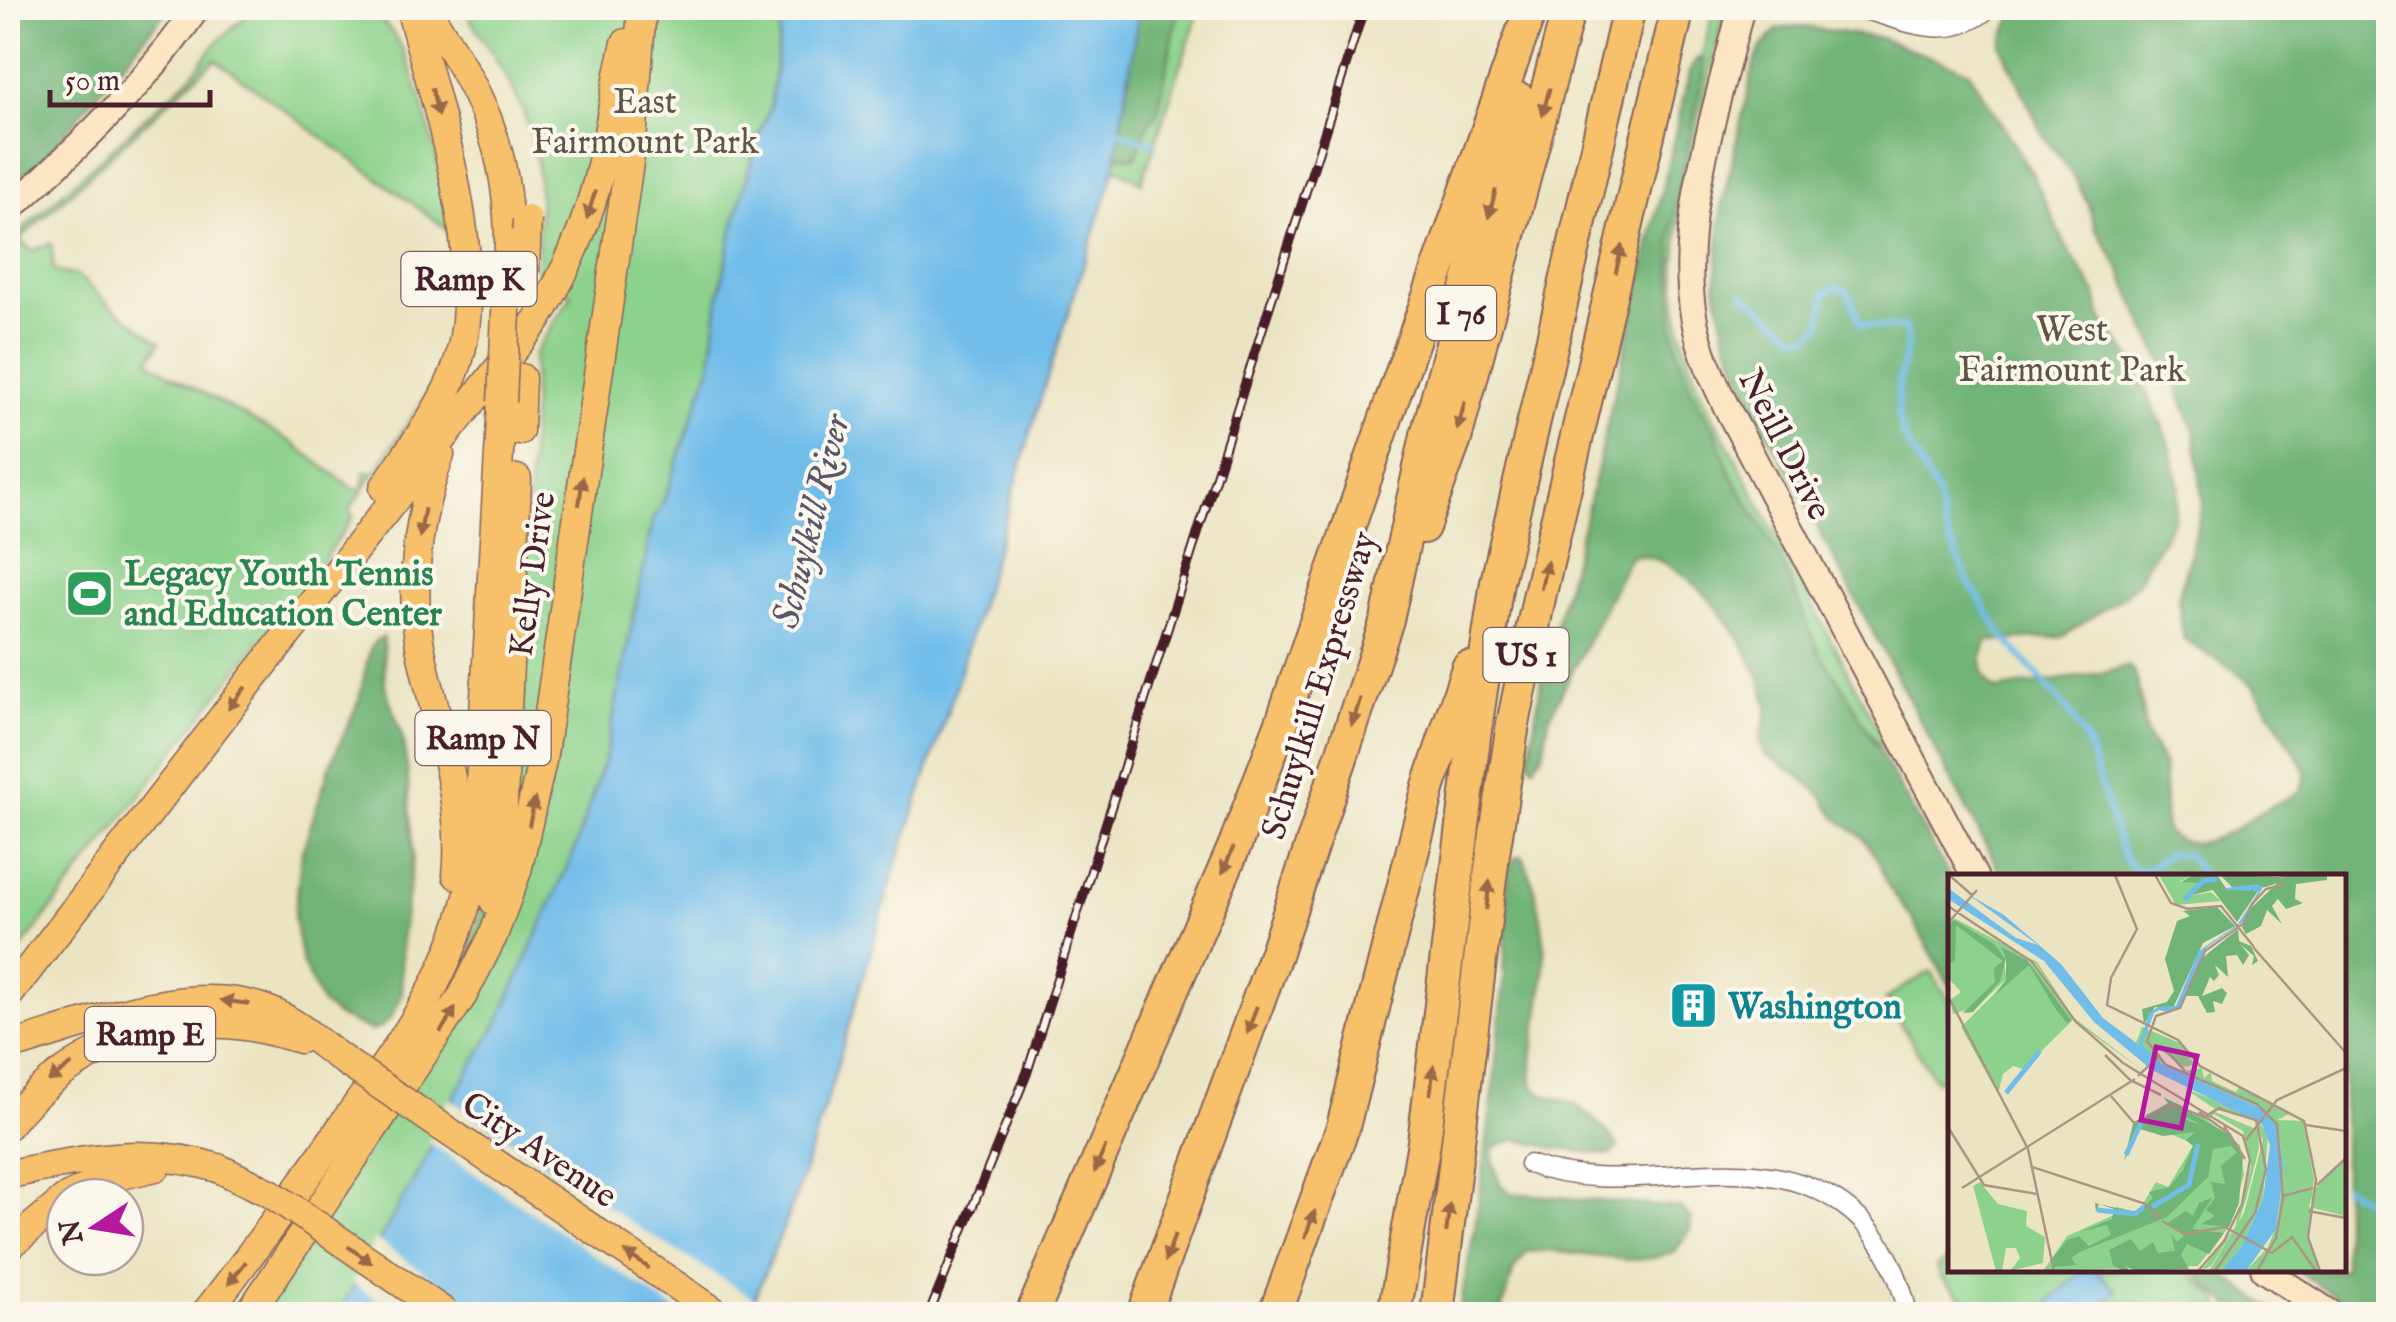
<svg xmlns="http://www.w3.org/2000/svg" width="2396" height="1322" viewBox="0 0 2396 1322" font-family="'IM FELL English',serif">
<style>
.green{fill:#8cd28c;stroke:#6b785c;stroke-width:2.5;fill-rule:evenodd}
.forest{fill:#71b478;stroke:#5e6a52;stroke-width:2.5}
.water{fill:#71bdea;stroke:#5e6e8a;stroke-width:2.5}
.pier{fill:#ebe4c3}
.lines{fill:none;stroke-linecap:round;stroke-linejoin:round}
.stream{stroke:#71bdea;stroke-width:6}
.street-casing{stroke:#826460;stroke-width:21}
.secondary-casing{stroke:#826460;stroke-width:29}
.primary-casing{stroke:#826460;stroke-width:31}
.highway-casing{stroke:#826460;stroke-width:36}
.street{stroke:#fff;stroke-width:18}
.secondary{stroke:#fce6c4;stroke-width:25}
.primary{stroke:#f7c06b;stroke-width:28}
.highway{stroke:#f7c06b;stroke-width:32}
.rail-casing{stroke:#4a1f2b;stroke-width:10}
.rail{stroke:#fbf7ec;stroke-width:6;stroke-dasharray:19;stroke-linecap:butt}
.primary-bridge-casing{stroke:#826460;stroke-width:31;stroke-linecap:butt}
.primary-bridge{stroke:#f7c06b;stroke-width:28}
.oneway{fill:#986748}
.labels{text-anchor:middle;stroke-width:8;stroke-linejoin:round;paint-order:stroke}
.shield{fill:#fbf7ec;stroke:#7f6065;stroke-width:2.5}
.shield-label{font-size:32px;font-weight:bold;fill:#4a1f2b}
.park-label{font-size:35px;fill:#5e5548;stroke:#fbf7ec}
.street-label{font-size:35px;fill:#4a1f2b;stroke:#fbf7ec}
.leisure-label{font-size:35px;font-weight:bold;fill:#27864d;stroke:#fbf7ec;text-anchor:start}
.culture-label{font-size:35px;font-weight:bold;fill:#0d838f;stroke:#fbf7ec;text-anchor:start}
.water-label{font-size:38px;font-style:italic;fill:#58566e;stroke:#fbf7ec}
.inset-river{fill:none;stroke:#71bdea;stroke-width:5}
.inset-road{fill:none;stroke:#ab9586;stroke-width:2.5}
.view{fill:#b5179e;fill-opacity:0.15;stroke:#b5179e;stroke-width:5}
.inset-edge{fill:none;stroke:#4a1f2b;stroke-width:5}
</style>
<rect width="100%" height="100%" fill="#fbf7ec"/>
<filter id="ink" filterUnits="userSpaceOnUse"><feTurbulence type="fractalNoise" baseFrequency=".01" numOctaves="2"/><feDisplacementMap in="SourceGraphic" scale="20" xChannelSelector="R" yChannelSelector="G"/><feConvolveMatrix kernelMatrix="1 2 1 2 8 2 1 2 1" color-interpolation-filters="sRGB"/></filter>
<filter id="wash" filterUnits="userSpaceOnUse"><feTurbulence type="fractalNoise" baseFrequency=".0048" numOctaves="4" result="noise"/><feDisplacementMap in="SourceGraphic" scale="40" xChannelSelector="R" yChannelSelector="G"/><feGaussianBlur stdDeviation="2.25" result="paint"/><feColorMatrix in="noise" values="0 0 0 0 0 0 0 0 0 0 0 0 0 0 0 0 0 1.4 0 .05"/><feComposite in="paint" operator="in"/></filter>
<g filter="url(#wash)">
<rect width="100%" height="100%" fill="#ebe4c3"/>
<!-- green -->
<path class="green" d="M255 8H368C381 18 394 33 402 48 429 103 461 252 456 312 454 339 442 369 429 392L350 509 353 517 272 634 259 642 8 965V243L190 77 217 42ZM215 59 447 229C468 341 438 384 374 473L365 472 363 490 354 489 288 440 169 374 149 360 160 342 107 303 78 276 54 271 51 243 32 251 19 240Z
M463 8H783L770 108 757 140 731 237 719 297 711 365 663 503 653 520 605 758 573 854 499 1021 457 1091 425 1160 338 1314H228L284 1240 437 1016 470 952 488 888 528 517 534 354 572 295 537 275C539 230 543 181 532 137 519 89 488 48 463 8Z
M1139 8H1200L1142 182 1115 168Z
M1714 8H1726C1706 97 1667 216 1677 306 1680 335 1689 361 1699 389L1898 768 1613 420Z
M1931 971 1951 1003V1071L1936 1081 1885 999Z
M1951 1259V1270H2185L2217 1297 2223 1314H1987L1976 1304 1972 1307 1941 1277 1937 1266Z"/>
<!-- forest -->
<path class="forest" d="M8 8H169L48 153 8 189Z
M1139 8H1179L1157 115 1149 122 1136 157H1120L1118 150Z
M2016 8H2388V1314L2362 1313 2296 1270H2344V877H2003L1760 419 1727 341 1716 287 1722 205 1754 64 1760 50 1776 30 1796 26 1880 38 1969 71 2033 175 2067 248 2095 292 2102 318 2129 356 2168 438 2179 484 2174 518 2138 581 2123 596 2062 637 1988 641C1980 657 1979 679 1996 690L2108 672 2126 666 2131 668 2137 680 2146 734 2163 763 2166 831C2192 860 2236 829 2259 813 2272 804 2288 800 2301 790L2306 773 2303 765 2255 687 2234 670 2184 640 2178 599 2203 505 2195 432 2178 389 2151 340 2117 263 2096 229 2087 202 2074 177 2043 135 2001 45Z
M1698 58 1704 60V71L1675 207 1671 245 1673 326 1679 355 1693 394 1714 429 1731 474 1779 555 1821 656 1843 687 1951 879V988L1913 920 1887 885 1878 860 1863 838 1837 818 1823 797 1801 777 1765 754C1753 735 1771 722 1767 702 1757 651 1689 549 1630 556L1549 718 1543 753 1534 766 1529 761 1542 676 1589 502 1690 70Z
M383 637 385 687 402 735 407 767 413 858 401 940 402 995 391 1018 380 1028 371 1031 337 1016 321 1003 302 962 294 918 302 852 330 766 359 700 370 649 375 641Z
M1523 856C1540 898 1548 940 1543 985 1540 1019 1530 1049 1532 1084 1544 1099 1552 1096 1569 1102 1581 1106 1613 1136 1618 1147L1610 1155 1553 1148 1516 1139 1494 1148 1493 1161 1500 1184 1510 1193 1681 1208 1690 1217V1230L1676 1250C1636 1273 1574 1246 1527 1252L1514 1269 1500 1314H1459L1475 1227 1492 1103 1504 982 1508 871 1516 857Z
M2192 1270H2216L2273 1309 2270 1314H2239Z"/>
<!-- water -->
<path class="water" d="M783 8H1139L1115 168 1043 391 953 695 892 878 830 1090 794 1201 748 1314H338L425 1160 457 1091 499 1021 573 854 605 758 653 520 663 503 711 365 719 297 731 237 757 140 770 108Z
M2082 1270H2096L2117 1291 2093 1314H2059L2048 1304Z"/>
<!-- pier -->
<path class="pier" d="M449 1098 634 1225 760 1302 754 1314H681L428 1142Z
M375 1239 485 1314H398L352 1283Z"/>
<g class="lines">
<!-- stream -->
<path class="stream" d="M1114 129 1155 145
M1744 294 1797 336H1810L1821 325 1825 293 1837 288 1847 291C1854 302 1855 318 1863 326L1904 328 1908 341 1898 385V417L1904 438 1937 494 1945 530 1969 582 2002 635 2069 711 2088 746 2124 859 2138 871 2152 866 2170 854 2186 855 2198 868 2200 877
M2344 1186 2388 1215"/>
</g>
</g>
<g filter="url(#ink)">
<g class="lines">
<defs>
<path id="street" d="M1858 8C1905 20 1948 45 1989 8
M1529 1164C1630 1203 1751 1138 1843 1205 1880 1231 1899 1272 1908 1314"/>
<path id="secondary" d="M1741 8C1719 102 1676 222 1694 318 1700 352 1714 382 1729 412L1975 877
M8 211C77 148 144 86 197 8
M2264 1270 2332 1314"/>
<path id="primary" d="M426 8C479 92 509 142 509 244
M519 431 521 378
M440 455C418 516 409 581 420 646 435 722 465 795 457 875
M384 488C407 452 437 416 453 376 494 279 437 107 410 8
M494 901 501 850 517 479
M8 996 249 683 537 320C563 278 583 235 596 186 609 139 614 90 626 43
M8 1047C85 1025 194 978 272 1012 298 1023 320 1044 343 1060
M8 1125C58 1061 141 1020 224 1024 250 1025 275 1032 300 1039
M8 1174C85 1160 140 1145 218 1168
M68 1197 108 1178 156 1167
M8 1247 65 1199
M205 1314C252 1254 296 1192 340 1129 403 1038 462 967 476 853L502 402
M249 1314 463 995 493 936 517 871 542 761 632 142 642 8"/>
<path id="highway" d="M1423 527 1455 439 1569 8
M1032 1314 1235 845 1281 725 1390 406 1531 8
M1144 1314 1275 955 1387 620 1427 435 1519 99
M1275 1314 1343 1127 1429 786 1468 668
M1394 1314 1424 1142 1474 737 1497 582 1629 8
M1437 1314 1493 854 1513 724 1540 593 1678 8"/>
</defs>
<!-- street casing -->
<use href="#street" class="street-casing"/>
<!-- secondary casing -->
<use href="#secondary" class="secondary-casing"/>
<!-- primary casing -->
<use href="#primary" class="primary-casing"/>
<!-- highway casing -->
<use href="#highway" class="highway-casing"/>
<!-- street -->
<use href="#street" class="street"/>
<!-- secondary -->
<use href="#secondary" class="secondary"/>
<!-- primary -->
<use href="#primary" class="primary"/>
<!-- highway -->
<use href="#highway" class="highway"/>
<defs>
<path id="rail" d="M929 1314 1027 1073 1364 8"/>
</defs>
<!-- rail casing -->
<use href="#rail" class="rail-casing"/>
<!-- rail -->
<use href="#rail" class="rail"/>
<defs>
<path id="primary-bridge" d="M525 272 527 220
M502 402 509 244
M343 1060 718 1314
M218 1168 270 1193 447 1314"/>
</defs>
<!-- primary-bridge casing -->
<use href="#primary-bridge" class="primary-bridge-casing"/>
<!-- primary-bridge -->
<use href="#primary-bridge" class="primary-bridge"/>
</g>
<!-- one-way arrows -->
<defs><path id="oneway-solid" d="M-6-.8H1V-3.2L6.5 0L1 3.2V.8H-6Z" transform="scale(2.5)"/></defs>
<g class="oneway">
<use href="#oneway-solid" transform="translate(435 102) rotate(77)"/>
<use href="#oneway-solid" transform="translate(1546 102) rotate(104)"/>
<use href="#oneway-solid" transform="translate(1492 204) rotate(105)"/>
<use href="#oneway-solid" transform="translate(591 205) rotate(107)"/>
<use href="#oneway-solid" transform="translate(1619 259) rotate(-77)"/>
<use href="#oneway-solid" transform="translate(1461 416) rotate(105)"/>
<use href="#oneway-solid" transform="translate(581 491) rotate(-82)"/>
<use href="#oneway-solid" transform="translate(422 523) rotate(100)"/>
<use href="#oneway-solid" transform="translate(1544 575) rotate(-77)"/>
<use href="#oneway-solid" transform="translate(237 698) rotate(128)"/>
<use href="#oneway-solid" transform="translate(1356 712) rotate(108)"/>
<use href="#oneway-solid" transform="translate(532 812) rotate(-78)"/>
<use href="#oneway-solid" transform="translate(1228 860) rotate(113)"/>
<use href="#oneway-solid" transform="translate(1488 895) rotate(-83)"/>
<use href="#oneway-solid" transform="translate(235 1002) rotate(-172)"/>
<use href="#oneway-solid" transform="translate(448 1020) rotate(-58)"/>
<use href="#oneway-solid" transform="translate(1252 1020) rotate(109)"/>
<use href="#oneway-solid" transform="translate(60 1073) rotate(145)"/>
<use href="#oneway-solid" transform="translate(1432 1080) rotate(-83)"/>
<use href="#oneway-solid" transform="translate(1100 1159) rotate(113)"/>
<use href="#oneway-solid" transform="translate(1448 1218) rotate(-83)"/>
<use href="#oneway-solid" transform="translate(1310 1224) rotate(-70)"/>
<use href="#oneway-solid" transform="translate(1170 1248) rotate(110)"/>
<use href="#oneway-solid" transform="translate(360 1255) rotate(35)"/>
<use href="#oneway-solid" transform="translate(637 1260) rotate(-146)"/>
<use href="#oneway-solid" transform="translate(237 1273) rotate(128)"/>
</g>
</g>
<!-- icons -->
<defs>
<symbol id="stadium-square" viewBox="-11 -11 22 22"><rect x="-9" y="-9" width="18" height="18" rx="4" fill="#2e9e5b" stroke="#fbf7ec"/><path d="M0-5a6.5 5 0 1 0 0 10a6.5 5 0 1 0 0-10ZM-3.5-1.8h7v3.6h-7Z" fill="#fff"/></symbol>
<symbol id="building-square" viewBox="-11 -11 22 22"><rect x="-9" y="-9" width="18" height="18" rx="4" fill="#0f9aa8" stroke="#fbf7ec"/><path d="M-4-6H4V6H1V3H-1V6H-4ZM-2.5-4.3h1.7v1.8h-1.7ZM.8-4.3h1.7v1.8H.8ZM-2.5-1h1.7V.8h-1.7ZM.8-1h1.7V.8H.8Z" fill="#fff"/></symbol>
</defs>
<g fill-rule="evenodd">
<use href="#stadium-square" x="62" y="566" width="55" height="55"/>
<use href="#building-square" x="1666" y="978" width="55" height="55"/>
</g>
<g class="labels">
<!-- shield labels -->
<g class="shield">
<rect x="401.5" y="252" width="135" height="54" rx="8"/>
<rect x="1426" y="286" width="70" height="54" rx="8"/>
<rect x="1483.5" y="628" width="85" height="54" rx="8"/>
<rect x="415.5" y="711" width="135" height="54" rx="8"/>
<rect x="85" y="1007" width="130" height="54" rx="8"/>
</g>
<g class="shield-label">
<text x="469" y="290">Ramp K</text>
<text x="1461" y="324">I 76</text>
<text x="1526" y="666">US 1</text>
<text x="483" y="749">Ramp N</text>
<text x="150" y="1045">Ramp E</text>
</g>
<!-- park labels -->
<g class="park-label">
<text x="645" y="113">East<tspan x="645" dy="40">Fairmount Park</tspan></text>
<text x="2072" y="341">West<tspan x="2072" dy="40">Fairmount Park</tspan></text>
</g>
<!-- street labels -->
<g class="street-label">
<text transform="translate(1786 444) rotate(63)" y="12">Neill Drive</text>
<text transform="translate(531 574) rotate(-82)" y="12">Kelly Drive</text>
<text transform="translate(1318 685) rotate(-73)" y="12">Schuylkill Expressway</text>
<text transform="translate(540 1149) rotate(34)" y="12">City Avenue</text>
</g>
<!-- leisure labels -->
<g class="leisure-label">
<text x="124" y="585">Legacy Youth Tennis<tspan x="124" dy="40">and Education Center</tspan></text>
</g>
<!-- culture labels -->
<g class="culture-label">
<text x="1728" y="1018">Washington</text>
</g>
<!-- water labels -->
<g class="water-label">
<text transform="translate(810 521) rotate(-76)" y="13">Schuylkill River</text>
</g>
</g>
<!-- overview -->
<g transform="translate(1948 874)">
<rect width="398" height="398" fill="#ebe4c3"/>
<path d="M211 1H244L231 8H251L241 22 263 18 273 27 228 31ZM6 44 89 88 126 144 198 199 125 146 75 195 65 192 55 200 50 220 13 153 47 119 57 106 29 133 5 140 2 126 13 118 0 104V52ZM54 74 88 90 123 143 83 89 58 102ZM194 153 232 169 247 191 235 193 205 170 217 190 236 197 254 194 256 204 263 198 264 207 288 218 291 213 341 240 329 246 355 247 366 305 360 363 371 397H298L320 373 329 350 336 293 329 255 312 234 217 192 188 169ZM236 214 307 243 320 260 315 325 293 373 273 397H261L296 339 315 266 310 257 311 274 298 325 291 347 263 392 253 397 287 353 303 292 295 257 266 240 259 246 292 271 296 301 279 355 250 392 95 397 119 362 168 340V333L190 338 208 308 220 313 246 270 191 247 199 240 225 228 255 244 265 237 310 256 308 247 267 235ZM397 285V342L361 333 366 316ZM32 308 50 330 79 337 78 352 97 363 95 389 62 397 72 384 68 374H58L54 397H48L25 312Z" fill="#8cd28c" fill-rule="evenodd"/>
<path d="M245 1H269L279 16 312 14 289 48 265 16 240 22 252 9 233 8ZM272 1 332 3 334 1 333 8 318 13 285 14ZM338 1H379V6L348 10 347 25 355 29 338 35 330 25 324 32 334 50 319 36 313 52 298 60 294 53 304 33ZM269 33 287 52 255 69 225 134 207 133 196 150 194 135 219 128 226 117 217 85 229 47 242 42 235 37ZM6 46 46 70 57 84 53 73 79 86 123 146 119 149 107 134 81 91 45 123 58 107V85L52 107 25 138 15 139 47 108 46 94 55 87 8 51 7 88 0 89V50ZM290 55 291 67 303 72 310 87 304 91 306 82 293 71 301 81 295 91 289 81 278 82 280 103 267 91 271 101 266 107 262 103 254 122 274 114 279 119 274 130 265 127 267 138 259 139 250 122H238L253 85ZM215 223 236 233 238 246 254 251 238 243 239 237 284 262 295 281 291 329 281 353 253 350 267 342 258 336 267 324 263 308 277 310 273 292 289 278 283 272 265 275 260 303 219 343 132 378 123 384 128 391 106 393 104 385 119 366 131 362 141 372 163 361 159 351 132 358 164 345 166 335 151 330 148 338 147 329 190 339 205 324 201 318 221 313 235 296 245 272 238 266 247 258 215 262 192 255 176 287 185 250 220 229ZM265 323 244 355 276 359 261 380 239 370 233 381 241 395 186 397 175 390 182 397H174L165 391 161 376 183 365 192 377 205 368 210 379 227 377 223 360 229 368 237 361 218 350 238 337 245 342 251 329Z" fill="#71b478"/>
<path d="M269 1 278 14 308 10 315 13 296 47 259 73 232 133 219 138 211 136 206 139 194 171 214 190 312 234 328 250 336 293 328 355 298 397H273L293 373 315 325 322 271 314 250 204 196 146 148 96 87 0 25V14L68 64 90 71 18 19 56 41 113 90 155 144 191 171 201 139 210 133 228 132 251 77 290 50 311 17 279 16Z" fill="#71bdea"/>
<path class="inset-river" d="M236 26 255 7 269 5M58 219 92 177M178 281 193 249M204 333 241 311 250 270M149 336 187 340 196 333"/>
<path class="inset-road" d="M1 1 24 21M167 1 189 55 163 104 159 131 230 166 252 192 356 247 368 306 360 363 372 397M207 1 223 29 240 35M0 32 84 88 128 148 175 189 295 262 302 286 294 330 276 367 250 397M238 35 273 32 306 73M0 49 29 16M305 73 398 179M0 122 80 275 106 397M216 174 237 197M157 181 182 206 213 221M190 202 212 181M163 222 186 249 226 231 256 243 273 233M251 238 283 261M358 251 398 257M276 252 297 285M0 253 36 311 89 320M298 266 329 226 398 194M84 293 198 330 212 344M369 311 398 284M14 314 187 205M335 322 365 314M360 337 398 344M214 347 236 360 277 353 324 379 344 363 368 397M267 397 307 339 318 295 308 246 269 234M309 397 328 364 335 324 329 250 309 230 218 191 199 167 208 142 232 134 257 77 296 49 304 30 318 15 333 11 336 1"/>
<path class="view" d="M208 173 249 182 233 254 193 246Z"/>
<rect width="398" height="398" class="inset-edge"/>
</g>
<!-- margin -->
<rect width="2396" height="1322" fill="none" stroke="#fbf7ec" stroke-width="40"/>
<!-- north arrow -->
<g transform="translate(95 1227) rotate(258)"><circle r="48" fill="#fbf7ec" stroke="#b4a19f" stroke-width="2.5"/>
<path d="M0-8L18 38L0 25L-18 38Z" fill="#b5179e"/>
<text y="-15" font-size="28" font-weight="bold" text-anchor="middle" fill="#4a1f2b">N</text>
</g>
<!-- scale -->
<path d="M50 90v15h160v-15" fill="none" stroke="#4a1f2b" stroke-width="5"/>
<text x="65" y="90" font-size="30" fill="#4a1f2b" stroke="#fbf7ec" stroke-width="8" paint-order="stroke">50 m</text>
</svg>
